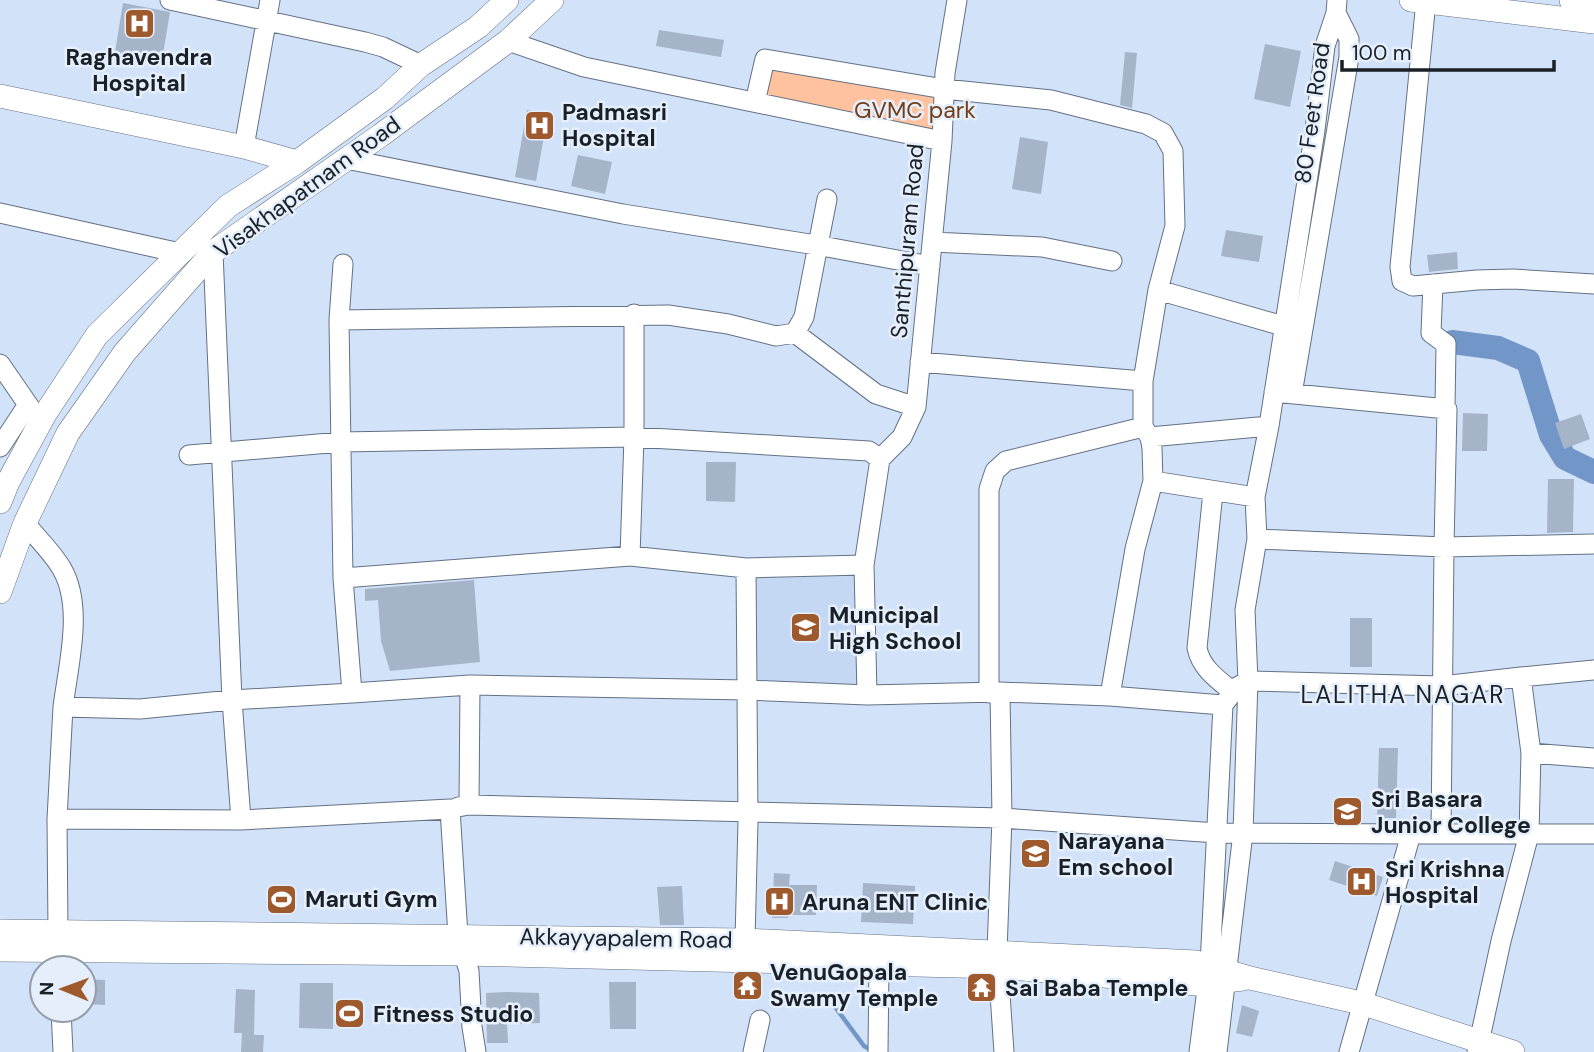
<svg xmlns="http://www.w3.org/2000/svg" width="1594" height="1052" viewBox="0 0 1594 1052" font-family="'DM Sans',sans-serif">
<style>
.built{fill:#c4d8f4}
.green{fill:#ffc29f}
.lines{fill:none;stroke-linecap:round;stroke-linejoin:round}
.stream{stroke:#7396c9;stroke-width:4.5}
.river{stroke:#7396c9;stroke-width:24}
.building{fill:#a5b4c9}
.minor-casing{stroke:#637184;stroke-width:21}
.major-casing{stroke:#637184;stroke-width:24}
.minor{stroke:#fff;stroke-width:19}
.major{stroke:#fff;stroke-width:23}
.labels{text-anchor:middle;stroke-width:5;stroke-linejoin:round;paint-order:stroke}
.poi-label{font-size:23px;font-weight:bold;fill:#1a2027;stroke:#e5effc;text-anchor:start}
.park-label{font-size:23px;fill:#753d16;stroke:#e5effc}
.street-label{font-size:23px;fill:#1a2027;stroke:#e5effc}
.neighbourhood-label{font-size:24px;letter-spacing:2px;fill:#1a2027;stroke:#e5effc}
</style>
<rect width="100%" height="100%" fill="#d2e2f8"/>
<!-- built -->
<path class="built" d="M751 571H858L863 689 752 685Z"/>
<!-- green -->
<path class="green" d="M765 59 944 89 942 141 755 102Z"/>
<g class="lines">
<!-- stream -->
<path class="stream" d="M827 996 864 1046 873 1051"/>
<!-- river -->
<path class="river" d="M1452 342 1498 348 1528 361 1551 435 1565 458 1594 472"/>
</g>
<!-- building -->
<path class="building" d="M123 3 170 12 161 66 114 58Z
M659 30 724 40 721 57 656 46Z
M1265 44 1301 51 1290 107 1254 99Z
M1125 52 1137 53 1132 108 1120 105Z
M527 110 548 114 536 181 515 177Z
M1020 137 1048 142 1041 194 1012 189Z
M578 155 612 162 605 194 571 186Z
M1226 230 1263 236 1259 262 1221 256Z
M1457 252 1458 269 1429 272 1427 255Z
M1463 413 1488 414 1487 451H1462Z
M1581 414 1590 439 1564 449 1555 423Z
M706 462H736L735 502 706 501Z
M1548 479H1574L1573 532 1547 533Z
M474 580 480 662 390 671 381 641 378 600 365 601V589Z
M1350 618H1372V667H1350Z
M1379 748H1398L1396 818H1377Z
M1335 861 1383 877 1377 896 1329 880Z
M774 873 790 874 789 885H817L816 915H788V918H772Z
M863 883 915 886 913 924 861 922Z
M682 886 684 925H660L657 887Z
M84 979 105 980V1005L84 1004Z
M609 982H636V1029H610Z
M300 983H333V1029L299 1028Z
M236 989 255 990 254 1035H264L263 1052H241L242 1033H234Z
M506 992 539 993 540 1023 507 1024 508 1043H487L486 993Z
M1242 1005 1259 1011 1252 1037 1236 1033Z"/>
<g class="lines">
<defs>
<path id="minor" d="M170 0 365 42 383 47 421 65
M957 0 945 73 942 141 916 407 902 437 880 459 864 565 867 695 1000 692 1110 696
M1426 1 1400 267 1402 281 1413 286 1477 280 1513 279 1594 284
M508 41 584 67 942 141
M755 102 765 59 944 89 1051 100 1146 124 1163 133 1173 151 1175 226 1158 290 1143 381
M244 147 270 0
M346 159 623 214 816 245 930 266
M0 213 180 253
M932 242 1042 247 1112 261
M213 252 232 700 241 820 450 809 458 936 469 971 472 1027 476 1052
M343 264 339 320 343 578 352 693 470 685
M1433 284 1431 333 1446 344 1445 408
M1158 290 1283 326
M634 314V437L630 556 746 568 747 690 867 695
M339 320 668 315 728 324 776 336 795 333 804 317 827 199
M795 333 876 394 916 407
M920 362 1143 381V427L1150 437 1152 448 1153 481 1135 549 1110 696 1223 705
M0 364 40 422
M1274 392 1447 409 1444 547 1594 544
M1292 394 1349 57V39L1336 13
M1150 437 1269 426
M0 447 27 406
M189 455 341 442 634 437 869 451 880 459
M1153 481 1255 497 1257 539
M1213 492 1197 648C1201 668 1217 679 1233 692
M1255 497 1269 426 1315 130 1325 46 1336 13 1337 0
M25 523C37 538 53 553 62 569 84 607 68 666 63 707
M746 568 864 565
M343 578 630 556
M1521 677 1594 670
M1000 692 1002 818 1217 833 1411 834
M989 693V489L995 471 1006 461 1143 427
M1531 753 1594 758
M469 805 1002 818 997 951 1004 1052
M458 807 469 805 470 685 747 690 748 821 745 940
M57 819 63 707 140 709 232 700 352 693
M58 932 57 819 241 820
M61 1010 63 1052
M753 1052 760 1020
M878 1052 879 965
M1199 1052 1210 966 1223 705 1237 687 1248 681 1442 686 1521 677 1531 753 1529 834H1411L1349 1052
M1217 1052 1243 833 1248 681 1245 610 1257 539 1444 547 1441 834
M1477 1052 1501 941 1529 834H1594"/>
<path id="major" d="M1411 0 1594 22
M1571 0 1594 3
M0 96 244 147 297 162
M0 502 8 482 45 414 97 335 228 206 297 162 385 98 421 65 478 27 507 0
M0 592 25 523 68 433 125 352 213 252 381 135 508 41 552 0
M0 931 745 940 1196 962 1250 978 1361 1003 1513 1052
M0 950 464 954 999 967 1197 984 1243 979"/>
</defs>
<!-- minor casing -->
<use href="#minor" class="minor-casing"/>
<!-- major casing -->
<use href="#major" class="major-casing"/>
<!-- minor -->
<use href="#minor" class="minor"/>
<!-- major -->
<use href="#major" class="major"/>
</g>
<!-- icons -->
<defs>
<symbol id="hospital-square" viewBox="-11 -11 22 22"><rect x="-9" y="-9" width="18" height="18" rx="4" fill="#9e592c" stroke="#e5effc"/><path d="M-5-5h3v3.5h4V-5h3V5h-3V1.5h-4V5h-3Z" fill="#fff"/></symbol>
<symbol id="school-square" viewBox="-11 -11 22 22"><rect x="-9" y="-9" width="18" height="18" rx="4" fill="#9e592c" stroke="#e5effc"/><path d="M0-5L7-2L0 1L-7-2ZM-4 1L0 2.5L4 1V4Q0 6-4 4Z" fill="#fff"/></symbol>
<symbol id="university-square" viewBox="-11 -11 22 22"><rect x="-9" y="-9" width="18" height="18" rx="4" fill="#9e592c" stroke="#e5effc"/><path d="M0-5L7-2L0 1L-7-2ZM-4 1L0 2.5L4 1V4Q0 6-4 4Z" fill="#fff"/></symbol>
<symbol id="stadium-square" viewBox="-11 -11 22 22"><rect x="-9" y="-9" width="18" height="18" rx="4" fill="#9e592c" stroke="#e5effc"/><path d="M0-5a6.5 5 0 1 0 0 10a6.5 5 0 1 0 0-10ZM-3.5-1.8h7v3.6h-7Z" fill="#fff"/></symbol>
<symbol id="temple-square" viewBox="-11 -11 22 22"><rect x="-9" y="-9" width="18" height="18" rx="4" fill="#9e592c" stroke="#e5effc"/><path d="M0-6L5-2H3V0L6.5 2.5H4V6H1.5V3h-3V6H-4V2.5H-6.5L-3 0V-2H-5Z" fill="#fff"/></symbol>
</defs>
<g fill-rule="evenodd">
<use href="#hospital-square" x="122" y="6" width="35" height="35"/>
<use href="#hospital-square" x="522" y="108" width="35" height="35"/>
<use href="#school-square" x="788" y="610" width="35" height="35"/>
<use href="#university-square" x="1330" y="794" width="35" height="35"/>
<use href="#school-square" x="1018" y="836" width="35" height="35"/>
<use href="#hospital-square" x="1344" y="864" width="35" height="35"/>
<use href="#stadium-square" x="264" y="882" width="35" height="35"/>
<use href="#hospital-square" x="762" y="884" width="35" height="35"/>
<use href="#temple-square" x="730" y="968" width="35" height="35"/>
<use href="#temple-square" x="964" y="970" width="35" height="35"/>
<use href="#stadium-square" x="332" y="996" width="35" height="35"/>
</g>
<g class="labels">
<!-- poi labels -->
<g class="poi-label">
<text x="139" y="65" text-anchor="middle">Raghavendra<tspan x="139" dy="26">Hospital</tspan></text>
<text x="562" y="120">Padmasri<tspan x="562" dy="26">Hospital</tspan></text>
<text x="829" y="623">Municipal<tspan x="829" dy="26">High School</tspan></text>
<text x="1371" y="807">Sri Basara<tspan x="1371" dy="26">Junior College</tspan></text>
<text x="1058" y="849">Narayana<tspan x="1058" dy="26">Em school</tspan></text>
<text x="1385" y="877">Sri Krishna<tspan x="1385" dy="26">Hospital</tspan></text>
<text x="305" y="907">Maruti Gym</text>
<text x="802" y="910">Aruna ENT Clinic</text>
<text x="770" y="980">VenuGopala<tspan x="770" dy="26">Swamy Temple</tspan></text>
<text x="1005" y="996">Sai Baba Temple</text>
<text x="373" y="1022">Fitness Studio</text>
</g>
<!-- park labels -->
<g class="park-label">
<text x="915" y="118">GVMC park</text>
</g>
<!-- street labels -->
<g class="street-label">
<text transform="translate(1312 113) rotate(-82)" y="8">80 Feet Road</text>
<text transform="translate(307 187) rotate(-36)" y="8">Visakhapatnam Road</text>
<text transform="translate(907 241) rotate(-85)" y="8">Santhipuram Road</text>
<text transform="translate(626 938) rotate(1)" y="8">Akkayyapalem Road</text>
</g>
<!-- neighbourhood labels -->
<g class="neighbourhood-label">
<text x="1403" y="703">LALITHA NAGAR</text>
</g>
</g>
<!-- north arrow -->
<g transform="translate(63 989) rotate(271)"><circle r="33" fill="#e5effc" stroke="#949ca7" stroke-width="2"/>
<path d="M0-5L12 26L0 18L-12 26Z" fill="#9e592c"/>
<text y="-10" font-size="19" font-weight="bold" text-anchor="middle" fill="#1a2027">N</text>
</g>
<!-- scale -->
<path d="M1342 60v10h212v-10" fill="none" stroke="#1a2027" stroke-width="3.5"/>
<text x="1352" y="60" font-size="21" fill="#1a2027" stroke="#e5effc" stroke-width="5" paint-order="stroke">100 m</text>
</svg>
